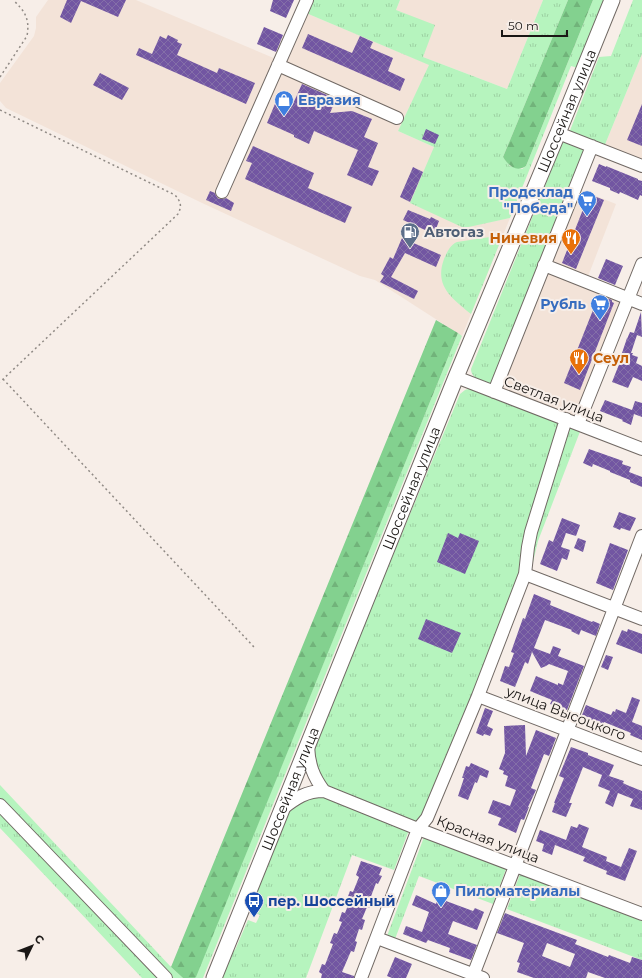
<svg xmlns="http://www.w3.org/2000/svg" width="642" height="978" viewBox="0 0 642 978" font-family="Montserrat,sans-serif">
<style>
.built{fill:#f3e3d8}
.grass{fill:url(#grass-tufts)}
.forest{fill:url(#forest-firs)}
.building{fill:url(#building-cross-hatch);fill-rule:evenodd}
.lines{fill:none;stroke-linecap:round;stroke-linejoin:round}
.minor-casing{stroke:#716964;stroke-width:14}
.major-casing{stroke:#716964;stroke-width:17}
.path{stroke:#908a85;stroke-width:1.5;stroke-dasharray:2 3;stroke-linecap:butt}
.minor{stroke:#fff;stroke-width:12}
.major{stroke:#fff;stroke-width:15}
.labels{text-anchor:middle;stroke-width:4;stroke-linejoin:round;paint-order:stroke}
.shop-label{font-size:14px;font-weight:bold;fill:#366cbe;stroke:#f7eee8;text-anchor:start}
.street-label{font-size:14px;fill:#1a1715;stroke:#f7eee8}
.service-label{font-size:14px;font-weight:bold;fill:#4e5e75;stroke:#f7eee8;text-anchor:start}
.food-label{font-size:14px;font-weight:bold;fill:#c56008;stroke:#f7eee8;text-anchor:end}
.transit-label{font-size:14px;font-weight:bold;fill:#164399;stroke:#f7eee8;text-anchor:start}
</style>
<defs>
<pattern id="grass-tufts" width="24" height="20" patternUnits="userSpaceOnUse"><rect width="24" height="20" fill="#b6f4be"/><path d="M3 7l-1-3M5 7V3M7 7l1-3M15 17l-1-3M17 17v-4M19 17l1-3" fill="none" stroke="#9cd0a2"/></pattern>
<pattern id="forest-firs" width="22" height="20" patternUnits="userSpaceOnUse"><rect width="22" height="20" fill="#83d18f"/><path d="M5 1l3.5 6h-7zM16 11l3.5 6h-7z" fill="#71b37a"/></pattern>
<pattern id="building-cross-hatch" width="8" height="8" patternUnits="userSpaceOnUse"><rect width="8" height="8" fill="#7256a2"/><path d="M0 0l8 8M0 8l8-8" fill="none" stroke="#846fa8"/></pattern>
</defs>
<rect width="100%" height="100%" fill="#f7eee8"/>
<!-- built -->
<path class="built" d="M48 0H136L276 59 306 13 430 65 398 131 434 147 464 227 510 218 462 336 375 280 360 276 200 202 6 108 0 101V83L34 36 36 28V17Z
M400 0H543L507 89 423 57 396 10Z
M642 54V161L604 147Z
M571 186 616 204 587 279 633 298 584 422 492 385Z"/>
<!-- grass -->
<path class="grass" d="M312 0H400L396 10 435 25 423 57 507 89 543 0H568L503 157 510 166 522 169 526 166 593 0H605L578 68 571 66 510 218 464 228 410 203 434 147 398 131 429 65 306 13Z
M633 0H642V54L604 147 569 133 599 57 611 56Z
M563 141 586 148 492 385C484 382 471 379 471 369Z
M503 235 471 314C452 298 434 286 444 259 447 252 450 245 457 242Z
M458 333 462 336 203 978H195Z
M471 388 581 429 538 541 529 579 428 826 328 788 321 780 311 752 460 394 465 390Z
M0 785 171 967 183 978H171L0 799Z
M321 796 409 830 394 870 352 855 306 978H221L232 952 235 950 248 920 256 923 260 915 252 912 255 894 287 814 291 808 305 799Z
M0 809 161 978H142L0 828Z
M424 837 506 869 493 904 419 876 395 939 387 936Z
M520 874 642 921V960L507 909Z"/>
<!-- forest -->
<path class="forest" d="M568 0H593L526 166C516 173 508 165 503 157Z
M436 320 458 333 196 977 195 978H183L171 967Z"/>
<!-- building -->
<path class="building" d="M67 0H126L118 17 81 1 71 23 60 17Z
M273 0H294L286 18 270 11Z
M264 27 283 35 276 52 257 44Z
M308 34 352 53 360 36 373 42 370 48 393 58 388 71 405 79 400 91 302 48Z
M168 35 178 40 177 42 182 44 177 55 217 73 219 68 255 83 246 104 136 55 139 48 152 54 160 36 166 39Z
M100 73 129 88 122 100 93 85Z
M302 84 336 99 330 113 352 111 372 119 364 137 378 143 368 167 379 171 372 186 347 175 358 150 314 131 309 144 294 137V135L267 123 277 99 292 106Z
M642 104V146L627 140Z
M426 129 439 135 435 144 422 139Z
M253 146 314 173 308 188 352 207 345 223 245 179 252 163 246 161Z
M599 164 606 167V166L638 179V180L642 181V196L640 195 638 200 620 192 619 194 610 190V188L592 181Z
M413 167 423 172 410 202 400 197Z
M210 191 215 193 216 196 219 199H222L226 198 234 203 231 211 206 200Z
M589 194 604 200 576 269 562 263Z
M408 210 430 219 431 217 439 221 434 234 403 220Z
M402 238 441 255 436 267 405 253 391 277 418 291 414 299 380 282 384 276 381 274 390 257 393 259Z
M606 259 623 266 615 285 598 278Z
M599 295 612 300V302L614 303 580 390 564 383Z
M641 312 642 337 637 335 631 353H633L632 355 638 357 636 363 642 366V381L633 377 628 388 612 382 620 362H619L627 338V339L630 332 634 333Z
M605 400 632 410 635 401 642 403V417L634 414 631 425 622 421 623 420 600 411Z
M589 449 623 461 622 464 631 467 629 472 642 477V487L630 482V480L610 472V471L593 464 592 467 583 463Z
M619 512 636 518 630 531 621 528 620 530 613 527Z
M562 518 580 525 576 536 566 533 561 547 570 550 567 560 562 558 557 571 540 564 549 540 553 542Z
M448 533 458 538 460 533 479 541 465 574 437 562Z
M578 538 586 541 583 552 574 548Z
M610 543 628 550 613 590 596 583Z
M534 594 551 601 550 605 592 622 593 621 600 624 596 636 581 630 579 635 571 631 572 630 545 620 534 648 550 654 553 646 561 649 558 656 584 666 567 710 562 708 561 712 554 709 556 706 550 704 552 700 530 691 536 676 558 685V683L563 685 568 671 549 664 546 666 541 668 532 652 528 664 525 662 515 687 500 681 505 666 509 667 514 653 511 652 523 618 525 619Z
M426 619 461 633 452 653 418 639Z
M628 629 642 634V654L616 644 622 630 627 632Z
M606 655 613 657 608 670 601 667Z
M632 697 640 700 632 722 642 726V740L630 735 631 733 604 722 603 725 589 719 590 718 582 715 586 705 611 715 613 711 615 712 616 709 626 713Z
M485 708 493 711 487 726 493 729 490 736 484 734 483 736 476 733Z
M525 725 526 756 536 730 556 738 549 756 544 754 531 788 536 790 528 807H529L524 820 521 819 516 833 498 825 501 818 488 813 493 800 510 806 516 790 505 786 508 776 503 774 504 771 499 769 505 753 504 726Z
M571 747 588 753V755L614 765 609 776 624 781 623 783 627 785 642 791V810L630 806 633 799 618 793 613 807 605 803 610 791 598 786 602 775 583 767 569 803H572L566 817 552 812 555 803H554L564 778 559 776Z
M471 763 489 771 487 778 480 775 477 783 475 782 468 800 458 796 464 778H462L466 766 469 767Z
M579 824 589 828 582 847 607 857 606 861 621 867 629 848 637 851 625 881 606 874 607 871 583 861 585 857 555 845 552 855 542 851 544 844 536 841 540 830 566 840 571 826 577 828Z
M361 861 382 868 379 875 382 876 378 884 376 883 370 899 373 900 370 908 367 907 362 919 365 920 362 930 359 929 355 941 357 942 354 952 351 951 342 972 354 976V978H321L322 974 319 972 322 964 325 965 333 944 330 943 334 933 337 934 342 922 339 921 342 912 345 913 350 900 347 899 350 891 353 892 359 877 356 875Z
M416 895 436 904 438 898 473 911 475 908 484 912 477 930 453 921 448 934 477 945 471 960 449 952 450 948 428 940 426 943 403 934 406 926 422 932 429 912 412 905Z
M505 913 577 940 575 944 608 957 609 955 630 963 632 957 642 960V978H605L588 972 586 978H534L517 972 520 963 517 962 524 943 497 933ZM547 943 575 954 570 967 542 956Z
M395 957 412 964 406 978H392L387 976Z"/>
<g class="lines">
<defs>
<path id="minor" d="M278 65 397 118
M558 133 642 166
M222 192 307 0
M544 265 642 304
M456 377 642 449
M494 392 592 146
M578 424 642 264
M525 574 642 619
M478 696 642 759
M308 746C309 765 313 776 324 791
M0 805 166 978
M282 809C296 798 306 791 324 791L418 829 642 914
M377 938 483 978
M361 978 418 829 427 818 478 696 525 574 528 547 531 532 566 419
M472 978 642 536"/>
<g id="major">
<path id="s1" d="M214 978 456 377 558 133 612 0"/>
</g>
</defs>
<!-- minor casing -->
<use href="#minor" class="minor-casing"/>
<!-- major casing -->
<use href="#major" class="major-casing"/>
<!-- path -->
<path class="path" d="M0 77 27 36C30 19 25 11 13 0
M0 110 175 195C181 202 182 206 178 214L0 382
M3 379 254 647"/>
<!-- minor -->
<use href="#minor" class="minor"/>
<!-- major -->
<use href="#major" class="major"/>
</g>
<!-- icons -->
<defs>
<symbol id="shop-pin" viewBox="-11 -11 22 30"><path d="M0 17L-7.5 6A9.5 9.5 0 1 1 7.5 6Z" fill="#3f7fe0" stroke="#f7eee8"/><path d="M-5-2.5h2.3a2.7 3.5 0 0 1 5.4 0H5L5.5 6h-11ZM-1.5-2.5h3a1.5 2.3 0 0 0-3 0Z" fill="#fff"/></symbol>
<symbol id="supermarket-pin" viewBox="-11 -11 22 30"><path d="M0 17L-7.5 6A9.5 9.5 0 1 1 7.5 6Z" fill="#3f7fe0" stroke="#f7eee8"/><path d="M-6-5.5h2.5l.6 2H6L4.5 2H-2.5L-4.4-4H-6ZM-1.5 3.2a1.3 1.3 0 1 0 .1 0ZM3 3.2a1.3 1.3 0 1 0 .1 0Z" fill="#fff"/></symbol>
<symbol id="fuel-pin" viewBox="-11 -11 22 30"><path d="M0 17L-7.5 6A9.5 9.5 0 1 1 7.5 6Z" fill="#5c6f8a" stroke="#f7eee8"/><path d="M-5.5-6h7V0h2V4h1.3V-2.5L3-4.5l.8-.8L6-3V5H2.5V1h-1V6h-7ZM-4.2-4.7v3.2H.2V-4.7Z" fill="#fff"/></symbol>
<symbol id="restaurant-pin" viewBox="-11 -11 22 30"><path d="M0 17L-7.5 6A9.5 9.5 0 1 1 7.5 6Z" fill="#e8710a" stroke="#f7eee8"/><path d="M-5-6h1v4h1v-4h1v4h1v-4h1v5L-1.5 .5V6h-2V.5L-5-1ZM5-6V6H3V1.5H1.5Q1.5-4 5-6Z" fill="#fff"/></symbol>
<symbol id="bus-pin" viewBox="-11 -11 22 30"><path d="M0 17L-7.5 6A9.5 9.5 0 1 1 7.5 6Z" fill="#1a4fb4" stroke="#f7eee8"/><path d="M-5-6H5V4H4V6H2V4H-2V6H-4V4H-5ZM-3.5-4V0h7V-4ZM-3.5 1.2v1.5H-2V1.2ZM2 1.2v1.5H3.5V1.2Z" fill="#fff"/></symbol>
</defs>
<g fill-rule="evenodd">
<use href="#shop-pin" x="273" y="89" width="22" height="30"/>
<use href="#supermarket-pin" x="576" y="189" width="22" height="30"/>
<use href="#fuel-pin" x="399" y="221" width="22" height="30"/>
<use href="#restaurant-pin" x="560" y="227" width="22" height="30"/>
<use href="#supermarket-pin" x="589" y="293" width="22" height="30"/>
<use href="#restaurant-pin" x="568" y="347" width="22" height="30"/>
<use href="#shop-pin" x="430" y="880" width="22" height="30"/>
<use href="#bus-pin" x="243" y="890" width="22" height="30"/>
</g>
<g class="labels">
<!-- shop labels -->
<g class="shop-label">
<text x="298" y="105">Евразия</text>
<text x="573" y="197" text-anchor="end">Продсклад<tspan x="573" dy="16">"Победа"</tspan></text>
<text x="586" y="309" text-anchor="end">Рубль</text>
<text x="455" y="896">Пиломатериалы</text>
</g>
<!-- street labels -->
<g class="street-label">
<text dy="5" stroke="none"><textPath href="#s1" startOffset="936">Шоссейная улица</textPath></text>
<text transform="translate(554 399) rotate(21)" y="5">Светлая улица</text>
<text dy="5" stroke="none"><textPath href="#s1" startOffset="528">Шоссейная улица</textPath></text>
<text transform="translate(566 713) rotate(21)" y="5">улица Высоцкого</text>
<text dy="5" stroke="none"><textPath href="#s1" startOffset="204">Шоссейная улица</textPath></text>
<text transform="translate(488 839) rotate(21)" y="5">Красная улица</text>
</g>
<!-- service labels -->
<g class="service-label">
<text x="424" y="237">Автогаз</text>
</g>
<!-- food labels -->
<g class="food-label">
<text x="557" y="243">Ниневия</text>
<text x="593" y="363" text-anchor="start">Сеул</text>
</g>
<!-- transit labels -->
<g class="transit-label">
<text x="268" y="906">пер. Шоссейный</text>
</g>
</g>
<!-- north arrow -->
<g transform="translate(32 946) rotate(47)" stroke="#f7eee8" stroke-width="3" paint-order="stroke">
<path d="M0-3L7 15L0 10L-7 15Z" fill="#1a1715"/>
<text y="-6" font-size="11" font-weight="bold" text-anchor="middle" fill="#1a1715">С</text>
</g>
<!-- scale -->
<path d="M502 30v6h65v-6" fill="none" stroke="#1a1715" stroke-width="2"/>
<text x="508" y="30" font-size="12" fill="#1a1715" stroke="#f7eee8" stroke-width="3" paint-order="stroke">50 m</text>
</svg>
